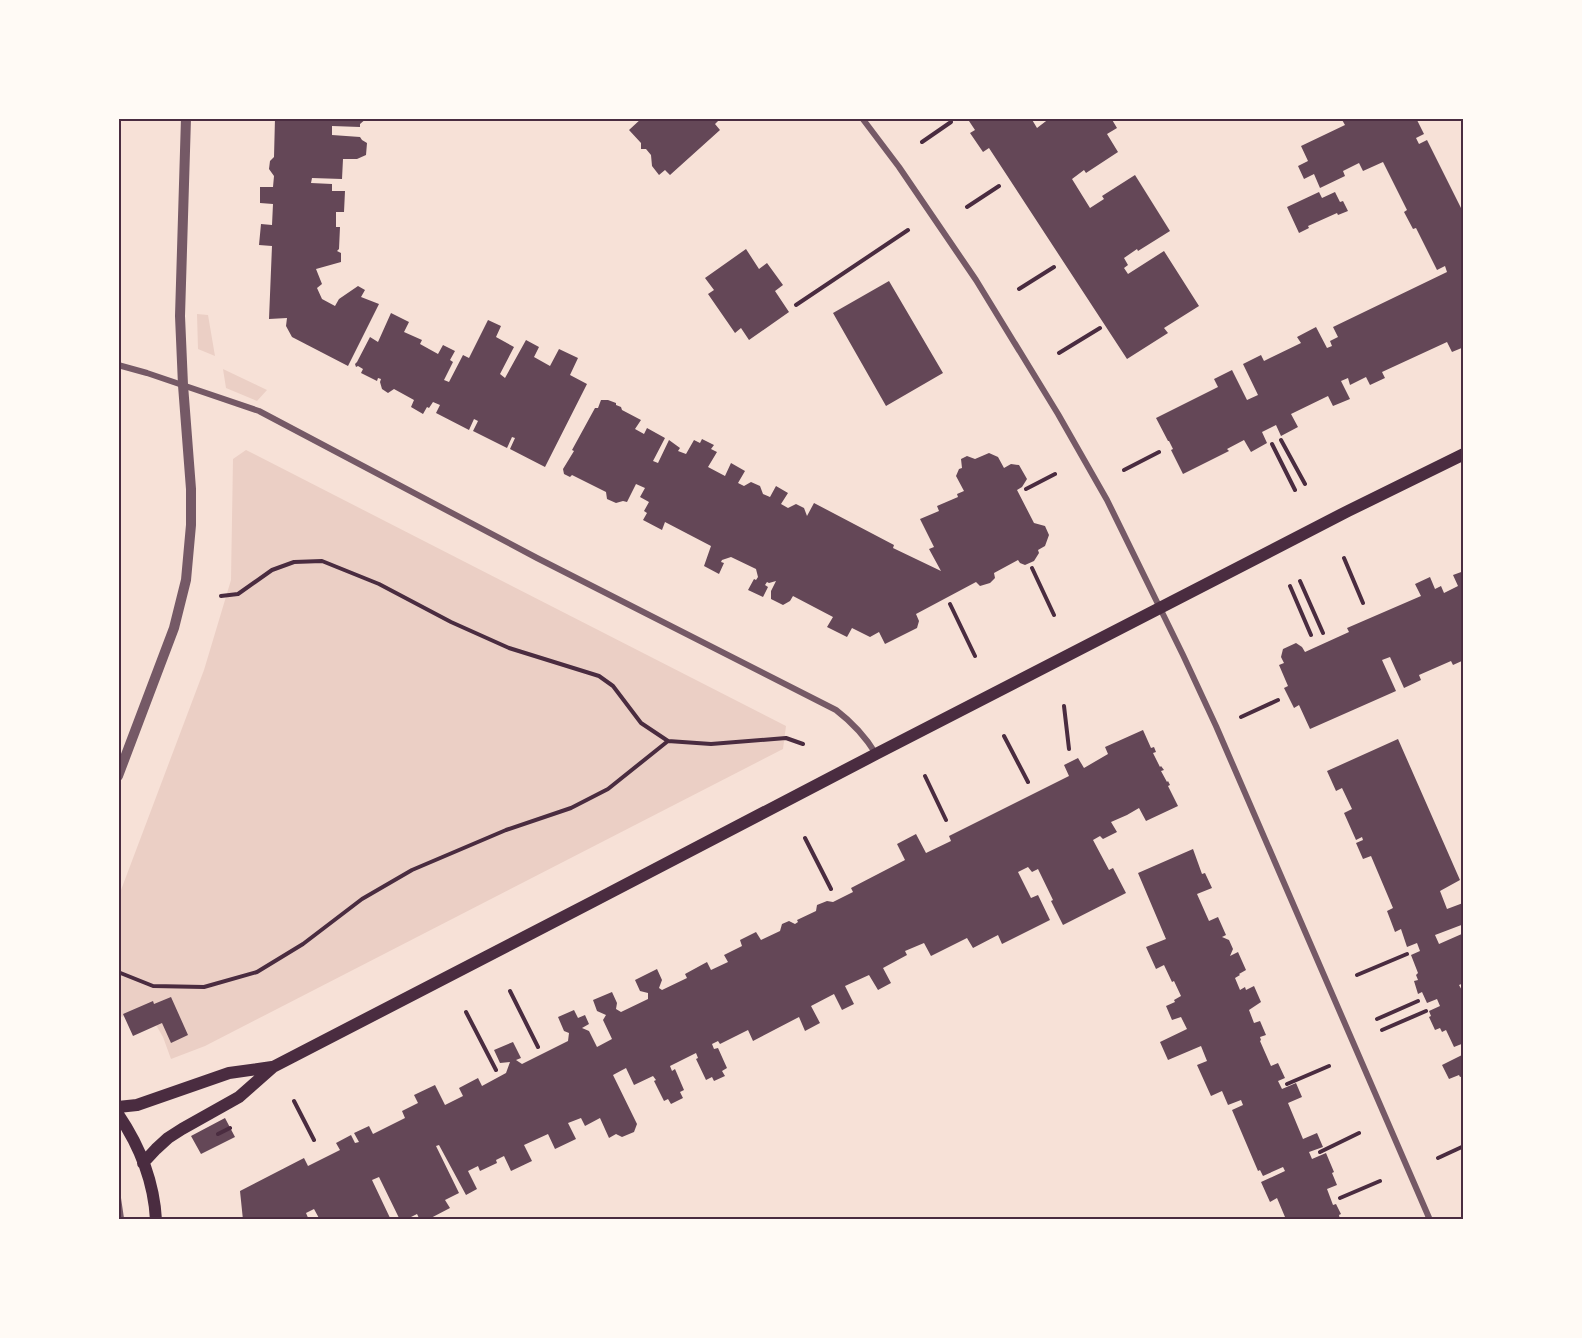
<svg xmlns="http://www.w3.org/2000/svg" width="1582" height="1338" viewBox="0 0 1582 1338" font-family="'Alegreya Sans',sans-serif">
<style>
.green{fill:#ebcfc5}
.building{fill:#644757}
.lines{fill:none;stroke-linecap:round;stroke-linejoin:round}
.path{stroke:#4a2c40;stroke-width:4}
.service{stroke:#755966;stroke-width:4.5}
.minor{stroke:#755966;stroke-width:6}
.tertiary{stroke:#755966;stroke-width:10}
.secondary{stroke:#4a2c40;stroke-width:12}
.neatline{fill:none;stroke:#4a2c40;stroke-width:2}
</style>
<rect width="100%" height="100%" fill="#f7e1d7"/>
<!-- green -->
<path class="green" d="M197 314 208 315 215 356 198 349Z
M223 369 267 390 257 401 226 388Z
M246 450 786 726 783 749 205 1046 171 1059 163 1037 145 1006 122 1017 119 1014 118 898 204 670 231 580 233 459Z"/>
<!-- building -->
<path class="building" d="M275 118H367L360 124V127L332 126V135L360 137 362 140 367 143 366 155 357 159H343L342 179 312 178 311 183 332 184V191H345L344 212H336V227H340L339 249 337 251 341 253V262L316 269 322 284 317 288 322 299 335 306 339 299 358 286 365 290 361 297 379 304 348 366 292 337 286 326 287 318 269 319 272 246 259 245 261 224 272 225 273 204 260 203V187H273L274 176 269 169 270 161 274 157Z
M642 118H721L715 124 720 130 670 175 665 170 659 175 652 166 651 155 646 149H641V143L629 130Z
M967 118H1031L1037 128 1050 118H1111L1117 128 1107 134 1118 152 1086 173 1084 170 1072 179 1090 208 1104 199 1102 196 1135 175 1170 231 1138 251 1137 249 1124 258 1128 265 1124 268 1128 274 1164 251 1199 306 1164 328 1168 333 1127 359 989 148 983 152 970 133 975 130Z
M1341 118H1416L1424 134 1416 138 1419 144 1427 140 1464 214V347L1452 352 1447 342 1382 372 1385 378 1370 385 1366 377 1350 385 1348 378 1341 381 1350 399 1333 406 1328 396 1291 414 1298 427 1281 436 1276 425 1262 432 1267 443 1251 452 1244 440 1227 449 1229 451 1183 474 1171 450 1173 449 1169 441H1168L1156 418 1218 387 1214 379 1232 370 1247 400 1258 395 1243 364 1261 355 1264 361 1301 343 1297 337 1316 327 1327 348 1332 346 1330 341 1338 337 1333 327 1447 272 1445 266 1437 270 1416 228 1413 229 1404 212 1407 210 1383 162 1363 171 1359 163 1343 171 1345 176 1320 188 1314 174 1304 179 1298 166 1308 161 1301 146 1345 125Z
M1319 192 1322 198 1335 192 1340 202 1343 201 1348 211 1338 215 1337 213 1308 226 1309 228 1299 233 1287 207Z
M746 249 759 269 767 263 783 285 775 291 789 312 749 340 741 328 735 333 708 294 714 290 705 278Z
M889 281 943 373 886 406 833 313Z
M391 313 409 322 404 332 422 340 420 344 438 354 443 345 455 351 450 360 453 362 444 380 449 382 463 355 469 358 488 320 501 326 496 337 514 347 500 374 505 378 526 340 539 347 534 357 550 366 559 349 578 358 570 375 587 384 545 467 510 449 515 438 512 437 507 448 473 431 478 421 474 419 469 430 436 413 440 405 433 402 429 408 427 407 423 414 411 407 414 400 394 389 388 393 382 389 380 382 381 379 378 378 377 381 361 373 363 369 358 366 356 367 355 364 357 362 370 337 378 342Z
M601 400H608L616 403V405L621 407 622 410 641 420 635 429 644 434 647 428 665 438 653 461 658 463 669 440 680 448 678 451 686 454 694 440 700 443 702 439 714 445 711 449 717 452 708 467 725 476 731 463 745 471 738 483 744 486 751 482 760 486 763 494 770 497 776 486 788 493 781 504 788 508 796 504 804 508 807 516 814 503 894 545 893 548 941 571 929 549 934 547 920 519 939 511 937 506 958 497 957 494 964 491 956 476 959 469 962 468 961 459 967 456 975 459 989 453 998 457 1004 468 1011 464 1019 465 1027 479 1022 487 1017 490 1034 523 1045 526 1049 535 1045 546 1038 550 1039 553 1034 561 1025 565 1020 563 1018 560 994 573 995 578 990 583 980 586 976 582 916 614 919 621 917 628 885 644 879 632 870 637 852 628 847 637 827 627 833 617 793 596 790 601 783 605 771 599V591L776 581 769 583 767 582 765 585 768 587 763 597 748 590 754 579 756 580 758 577 756 569 731 557 722 560 721 562 724 563 719 574 704 566 711 546 665 522 662 530 643 520 647 513 644 511 649 502 640 497 645 488 636 484 627 502 623 501 616 503 607 499 606 492 572 475 570 477 564 474 563 469 574 451 572 450 595 408H598Z
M1464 571V660L1453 665 1451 661 1419 675 1421 680 1404 688 1390 657 1382 660 1396 691 1310 729 1299 705 1294 708 1284 688 1288 686 1279 665 1284 663 1281 657 1283 649 1296 643 1302 647 1305 652 1349 632 1347 628 1421 596 1415 584 1430 577 1435 589 1441 586 1444 593 1458 586 1453 575Z
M1143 730 1151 748 1154 747 1156 752 1153 753 1160 767 1161 766 1164 770 1161 771 1167 782 1168 781 1170 785 1168 786 1178 806 1146 821 1139 808 1127 815 1111 822 1117 832 1103 839 1100 836 1093 840 1109 870 1113 868 1126 893 1063 925 1051 901 1053 900 1038 869 1032 872 1028 867 1018 872 1031 898 1038 895 1050 920 1002 944 998 935 973 948 967 938 931 956 924 943 905 951 907 955 883 968 891 983 878 990 869 975 845 986 854 1004 842 1010 834 994 811 1006 820 1023 805 1031 799 1017 753 1041 748 1030 720 1044 718 1041 712 1044 714 1049 718 1048 727 1068 722 1071 725 1076 714 1081 712 1077 706 1080 696 1059 698 1058 696 1053 670 1066 672 1071 675 1069 684 1090 680 1092 683 1098 671 1104 668 1099 664 1101 654 1081 656 1080 653 1076 634 1085 626 1068 613 1075 637 1124 634 1132 622 1137 616 1134 609 1138 600 1118 585 1126 581 1118 568 1123 576 1139 555 1149 548 1134 524 1145 532 1161 511 1171 504 1156 496 1160 497 1163 480 1171 478 1166 468 1171 477 1189 466 1195 439 1145 436 1146 459 1193 445 1200 450 1208 427 1220H420L417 1214 405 1220H400L379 1177 372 1180 391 1220H320L314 1209 306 1213 309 1220H243L240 1191 304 1158 308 1166 340 1150 336 1143 351 1135 355 1143 359 1142 354 1133 369 1126 373 1134 405 1118 402 1111 418 1103 414 1095 435 1085 445 1105 463 1096 459 1088 478 1078 482 1086 506 1073 510 1062 500 1063 494 1050 513 1042 521 1058 516 1060 522 1064 568 1041 569 1033 564 1031 558 1017 574 1010 578 1018 585 1015 589 1024 582 1028 589 1031 597 1047 612 1039 603 1020 606 1015 597 1011 593 1000 612 992 617 1003 616 1009 621 1012 648 999V993L640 991 635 980 657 969 662 980 659 988 662 990 687 978 685 974 707 962 711 970 728 962 724 955 742 946 740 940 756 932 761 940 780 931 782 924 789 921 795 924 798 922 797 920 816 911 817 905 827 901 833 902 853 892 851 888 905 860 897 844 916 834 926 853 951 841 949 836 1069 776 1064 765 1078 758 1084 768 1108 754 1105 747Z
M1398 739 1460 880 1440 891 1447 909 1463 903 1464 924 1435 935 1439 944 1464 933V983L1459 985 1464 994V1043L1454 1047 1446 1030 1442 1032 1440 1028 1435 1030 1429 1017 1431 1016 1429 1011 1440 1006 1437 999 1427 1003 1422 992 1418 994 1414 981 1418 980 1416 975 1418 973 1411 955 1420 951 1417 943 1407 947 1401 929 1395 932 1387 911 1393 908 1371 856 1363 859 1356 843 1363 840 1362 837 1356 840 1344 813 1352 809 1342 788 1336 791 1327 771Z
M1193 849 1202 874 1205 873 1212 888 1197 894 1209 921 1218 917 1226 935 1222 937 1229 940 1233 949 1230 956 1238 952 1246 970 1239 974 1240 975 1235 978 1240 990 1245 987 1246 990 1254 986 1261 1002 1249 1010 1254 1023 1260 1021 1266 1035 1260 1037 1261 1040 1260 1041 1271 1066 1278 1063 1285 1078 1278 1081 1282 1089 1296 1083 1302 1097 1288 1103 1303 1139 1317 1133 1323 1147 1309 1152 1312 1159 1326 1153 1334 1172 1332 1173 1337 1185 1327 1189 1333 1205 1336 1204 1341 1214 1339 1215 1340 1220H1279L1285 1217 1277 1198 1270 1202 1261 1182 1285 1171 1283 1167 1263 1176 1260 1170 1258 1171 1232 1110 1243 1105 1241 1100 1228 1105 1222 1091 1211 1096 1197 1065 1207 1061 1201 1046 1168 1060 1160 1042 1187 1029 1181 1017 1172 1020 1166 1006 1175 1002 1174 1000 1181 996 1174 981 1172 982 1164 965 1156 969 1146 947 1166 939 1138 873Z
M171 997 188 1035 171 1043 162 1023 133 1036 123 1014 153 1001 154 1004Z
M1464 1054V1076L1460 1077 1459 1075 1449 1079 1442 1065Z
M225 1118 235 1137 201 1154 191 1136Z"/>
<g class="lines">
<!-- path -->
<path class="path" d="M922 142 951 122
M967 207 999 186
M1019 289 1054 267
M796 305 908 230
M1059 353 1100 328
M1281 440 1305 484
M1272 444 1295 490
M1124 470 1159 452
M1026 489 1055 474
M1344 558 1363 603
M1032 568 1054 615
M1300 581 1323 633
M1290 586 1311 635
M221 596 238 594 272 570 294 562 322 561 379 584 451 622 509 648 599 676 613 686 641 723 668 741 711 744 786 738 803 744
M950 604 975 656
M1064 706 1069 749
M1241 717 1278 700
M1004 736 1028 782
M925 776 946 820
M805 838 831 889
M118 972 153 986 204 987 257 972 303 944 362 899 412 870 506 830 571 808 608 789 668 741
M1357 975 1407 954
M510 991 538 1047
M466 1012 496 1070
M1377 1019 1418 1001
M1382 1030 1426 1011
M1287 1084 1329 1066
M294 1101 314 1140
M218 1134 230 1128
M1320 1152 1359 1133
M1438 1158 1464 1146
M1340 1198 1380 1181"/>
<!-- service -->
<path class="service" d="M118 1193 122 1220"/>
<!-- minor -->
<path class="minor" d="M862 118 899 167 976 280 1058 414 1107 500 1183 655 1216 726 1430 1220
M118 365 147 373 259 411 537 558 836 710C853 723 865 736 876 754"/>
<!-- tertiary -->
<path class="tertiary" d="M118 776 174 628 186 580 191 525V489L183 385 180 316 186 118"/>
<!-- secondary -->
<path class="secondary" d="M118 1107 137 1105 229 1073 272 1067
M118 1114C139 1145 154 1182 156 1220
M143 1163 156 1149 168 1138 182 1129 239 1097 273 1067 594 901 876 754 1348 511 1464 454"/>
</g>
<!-- border -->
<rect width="1582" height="1338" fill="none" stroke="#fffaf5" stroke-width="240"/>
<rect x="120" y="120" width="1342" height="1098" class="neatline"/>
</svg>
